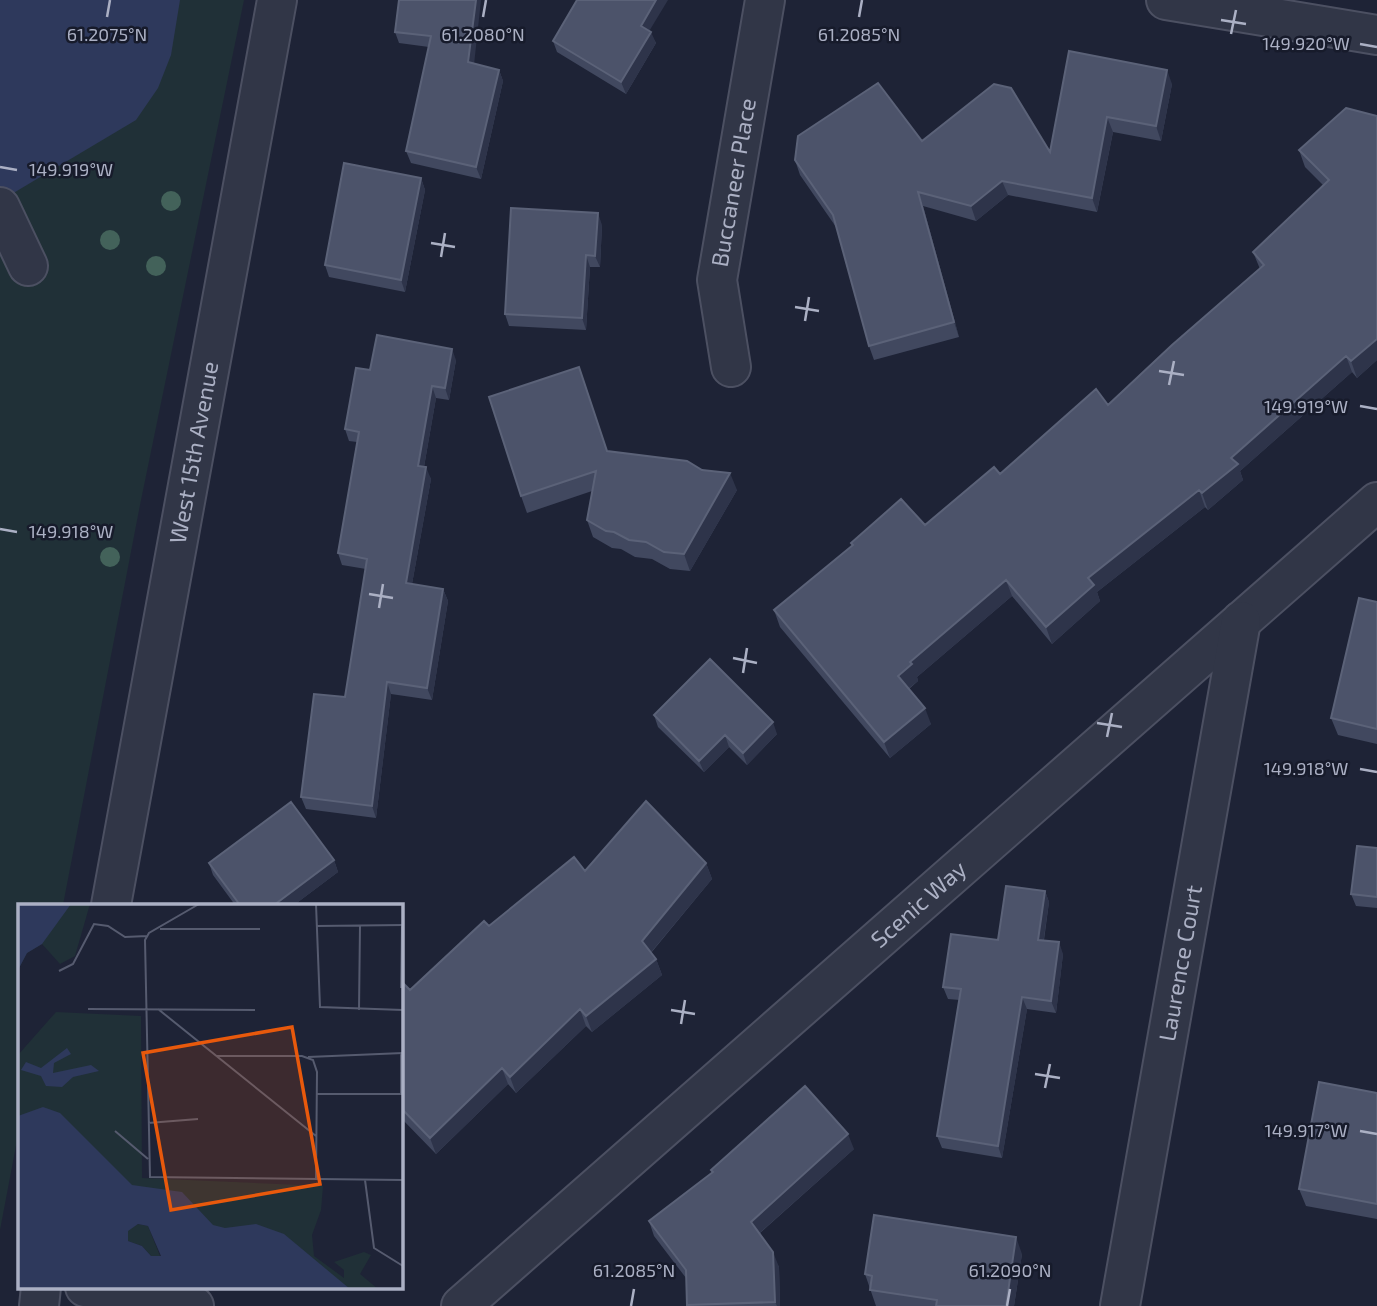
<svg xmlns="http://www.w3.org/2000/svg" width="1377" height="1306" viewBox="0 0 1377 1306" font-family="'Exo 2',sans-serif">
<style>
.green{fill:#203037}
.water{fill:#2e395c}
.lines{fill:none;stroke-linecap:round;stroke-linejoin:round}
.minor-casing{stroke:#4c5062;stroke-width:42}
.minor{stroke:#313647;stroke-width:38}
.tree{fill:#43625a}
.wall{fill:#41485f}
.shaded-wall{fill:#2e344a}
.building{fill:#4c536a;stroke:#5b6278;stroke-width:2}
.ticks{fill:none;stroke:#abb0c4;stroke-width:2.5}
.labels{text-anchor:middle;stroke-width:5;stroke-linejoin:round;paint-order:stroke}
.street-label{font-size:23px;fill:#abb0c4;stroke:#171b2b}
.inset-road{fill:none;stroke:#565b6f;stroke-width:2}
.view{fill:#e8590c;fill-opacity:0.15;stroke:#e8590c;stroke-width:3.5}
.inset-edge{fill:none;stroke:#abb0c4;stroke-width:3.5}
.ticks-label{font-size:18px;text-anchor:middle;fill:#abb0c4;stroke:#171b2b;stroke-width:5;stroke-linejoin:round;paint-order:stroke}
</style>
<rect width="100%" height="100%" fill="#1e2336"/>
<!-- green -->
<path class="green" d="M92 0H244L140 505 63 905H19V1130L0 1230V117Z"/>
<!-- water -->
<path class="water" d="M0 0H180L171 55 158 88 136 120 0 201Z"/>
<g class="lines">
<defs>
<g id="minor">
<path d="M1166 0 1377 35"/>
<path d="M0 207 28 266"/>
<path id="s1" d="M731 367 717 280 765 0"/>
<path id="s2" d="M111 905 277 0"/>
<path d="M85 1287 194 1306"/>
<path d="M39 1306 41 1287"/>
<path id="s3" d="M461 1306 1377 502"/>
<path id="s4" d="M1120 1306 1241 621"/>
</g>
</defs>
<!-- minor casing -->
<use href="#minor" class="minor-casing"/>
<!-- minor -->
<use href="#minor" class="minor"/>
</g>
<!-- trees -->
<g class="tree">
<circle cx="171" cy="201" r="10"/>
<circle cx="110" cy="240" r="10"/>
<circle cx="156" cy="266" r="10"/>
<circle cx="110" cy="557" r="10"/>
</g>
<!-- wall -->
<path class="wall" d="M399 0 474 64 499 70 503 81 481 179 411 163 406 151 429 47 399 43 395 32Z
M649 31 656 43 626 94 557 52 553 41Z
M1069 51 1172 84 1161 141 1113 132 1097 212 1008 195 976 221 923 206 959 337 874 360 869 346 836 227 800 175 795 160 922 141 1050 152Z
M1377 116V360L1357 378 1352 372 1240 471 1243 480 1208 510 1205 507 1097 592 1100 601 1052 644 1012 596 917 677 918 681 909 689 931 724 890 758 780 627 774 610 852 546 851 543 925 525 1108 405 1260 269 1253 252 1323 185 1305 167 1299 150Z
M421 178 425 190 405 292 329 277 325 265Z
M602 225 600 267H590L586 330 509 326 505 314Z
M456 360 449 400 436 398 424 467 431 479 412 584 443 589 448 601 432 700 391 694 376 818 306 809 301 797 345 697 366 569 342 565 338 553 357 442 349 441 345 429 370 370Z
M608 451 737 490 690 571 670 569 652 559 635 557 621 549 612 548 593 537 587 520 592 491 527 513 521 496Z
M1377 602V744L1338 735 1331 718Z
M654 715 777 734 747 765 729 747 704 772 658 727Z
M1377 848V908L1356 906 1351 894Z
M334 860 338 872 294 905H235L213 875 209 863Z
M706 863 712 879 651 953 656 959 662 975 592 1032 586 1026 516 1093 508 1084 436 1154 401 1118V985L410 990 489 926Z
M1045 891 1049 902 1044 940 1063 954 1056 1013 1027 1009 1002 1158 942 1148 937 1136 960 1000 948 999 943 987 998 940Z
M1377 1093V1219L1306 1206 1299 1189Z
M854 1149 760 1233 779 1267 780 1306H687L686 1278 654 1236 649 1221 712 1173 711 1170Z
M1022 1254 1014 1306H876L865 1274Z"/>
<!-- shaded-wall -->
<path class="shaded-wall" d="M476 0H481L473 74 468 62Z
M656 0H668L645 38 641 26Z
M651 32 656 43 626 94 621 82Z
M499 70 503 81 481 179 476 167Z
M1167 70 1172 84 1161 141 1156 126Z
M1107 117 1113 132 1097 212 1092 198Z
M421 178 425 190 405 292 401 280Z
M1002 181 1008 195 976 221 971 206Z
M918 192 923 206 959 337 954 322Z
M598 213 602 225 600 267 595 256Z
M586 255 590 267 586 330 582 318Z
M1377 339V360L1357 378 1351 361Z
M452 349 456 360 449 400 445 388Z
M1346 356 1352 372 1240 471 1243 480 1208 510 1202 493 1231 458Z
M432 386 436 398 422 478 418 466Z
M426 467 431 479 410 595 406 583Z
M730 473 737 490 690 571 684 554Z
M1199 490 1205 507 1097 592 1100 601 1052 644 1046 627 1088 578Z
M1006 580 1012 596 917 677 918 681 904 692 898 676 910 662Z
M443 589 448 601 432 700 427 688Z
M387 682 391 694 376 818 372 806Z
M925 708 931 724 890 758 884 742Z
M773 722 777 734 747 765 743 753Z
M725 735 729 747 704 772 699 761Z
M334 860 338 872 294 905H274Z
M706 863 712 879 647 957 642 941Z
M1045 891 1049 902 1042 951 1038 940Z
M1059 942 1063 954 1056 1013 1051 1001Z
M656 959 662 975 592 1032 586 1016Z
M1022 997 1027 1009 1002 1158 998 1146Z
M580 1009 586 1026 516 1093 510 1077Z
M502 1068 508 1084 436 1154 430 1138Z
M848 1134 854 1149 756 1236 751 1222Z
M1016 1237 1022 1254 1014 1306H1006Z
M773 1252 779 1267 780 1306H777L775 1302Z"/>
<!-- building -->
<path class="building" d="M399 0H476L468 62 499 70 476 167 406 151 431 36 395 32Z
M577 0H656L641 26 651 32 621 82 553 41Z
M1069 51 1167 70 1156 126 1107 117 1092 198 1002 181 971 206 918 192 954 322 869 346 833 215 795 160 798 136 878 83 922 141 994 84 1011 88 1050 152Z
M1346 108 1377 116V339L1351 361 1346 356 1231 458 1238 464 1202 493 1199 490 1088 578 1094 585 1046 627 1006 580 910 662 912 664 898 676 925 708 884 742 774 610 853 545 851 543 901 499 925 525 994 467 1000 474 1096 389 1108 405 1172 345 1264 265 1253 252 1329 180 1299 150Z
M344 163 421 178 401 280 325 265Z
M511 208 598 213 595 256 586 255 582 318 505 314Z
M377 335 452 349 445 388 432 386 418 466 426 467 406 583 443 589 427 688 387 682 372 806 301 797 314 694 345 697 367 559 338 553 359 432 345 429 356 368 370 370Z
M579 367 607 451 687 461 702 470 730 473 684 554 664 552 646 542 629 540 614 532 606 531 587 520 596 471 521 496 489 397Z
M1359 598 1377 602V729L1331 718Z
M710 659 773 722 743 753 725 735 699 761 654 715Z
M646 801 706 863 642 941 656 959 586 1016 580 1009 510 1077 502 1068 430 1138 401 1108V985L403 983 410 990 484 921 489 926 574 857 585 871Z
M291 802 334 860 274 905H240L209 863Z
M1357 846 1377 848V897L1351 894Z
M1006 886 1045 891 1038 940 1059 942 1051 1001 1022 997 998 1146 937 1136 961 989 943 987 951 934 998 940Z
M1319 1082 1377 1093V1204L1299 1189Z
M805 1086 848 1134 751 1222 773 1252 775 1302 687 1305 686 1270 649 1221 713 1172 711 1170Z
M874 1215 1016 1237 1006 1306H936L937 1300 870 1290 872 1276 865 1274Z"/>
<!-- ticks -->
<path class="ticks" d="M107 17 110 0M483 17 486 0M859 17 862 0M1221 20 1246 24M1231 34 1236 10M1360 44 1377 47M0 167 17 170M431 243 455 247M441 257 445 233M795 307 819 311M805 321 809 297M1159 371 1184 375M1169 385 1174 361M1360 406 1377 409M0 529 17 532M369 594 393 598M379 608 383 584M733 658 757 663M743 673 747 648M1097 723 1122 727M1107 737 1112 713M1360 769 1377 772M671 1010 695 1014M681 1024 685 1000M1035 1074 1060 1078M1045 1088 1050 1064M1360 1131 1377 1134M631 1306 634 1289M1007 1306 1010 1289"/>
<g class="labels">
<!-- street labels -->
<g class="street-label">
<text dy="8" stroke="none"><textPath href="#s1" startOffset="187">Buccaneer Place</textPath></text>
<text dy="8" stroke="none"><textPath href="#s2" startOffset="460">West 15th Avenue</textPath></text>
<text dy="8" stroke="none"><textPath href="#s3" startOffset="609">Scenic Way</textPath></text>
<text dy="8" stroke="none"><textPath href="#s4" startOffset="348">Laurence Court</textPath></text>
</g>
</g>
<!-- overview -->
<g transform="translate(18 904)">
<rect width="385" height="385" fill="#1e2336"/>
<path d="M0 0H72L57 52 42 60 24 40 9 49 0 66ZM38 108 123 112 124 274 305 282 303 306 294 331 296 352 326 374V366L316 358 346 348 353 351 342 370 360 385H321L123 291 0 220V151ZM120 320 130 322 142 352H133L124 342 110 337V326Z" fill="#203037"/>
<path d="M0 0H53L24 40 9 49 0 66ZM49 144 53 150 36 159 35 169 73 161 81 167 55 173 44 183 28 182 23 172 3 166 8 158 23 164ZM25 203 42 209 114 281 164 288 195 321 207 324 238 320 266 330 332 385H0V212ZM120 320 130 322 143 352H133L124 342 110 337V327Z" fill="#2e395c" fill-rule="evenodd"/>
<path class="inset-road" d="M181 0 131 29 127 36 132 273 385 276M298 0 302 103 385 106M299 22 385 21M142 25H242M41 67 55 60 76 20 90 22 107 33 129 32M383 84 384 21M70 105 237 106M140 105 298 232M341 106 342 21M199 152H284L295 156 299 168 298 276M290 153 385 149M299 190H385M383 190V149M130 219 180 215M97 227 130 255M347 276 356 344 385 362"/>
<path class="view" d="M274 123 302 280 153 306 125 149Z"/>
<rect width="385" height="385" class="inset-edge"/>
</g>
<g class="ticks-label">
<text x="483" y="41">61.2080°N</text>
<text x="859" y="41">61.2085°N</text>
<text x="107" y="41">61.2075°N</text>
<text x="1306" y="50">149.920°W</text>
<text x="71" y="176">149.919°W</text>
<text x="1306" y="413">149.919°W</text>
<text x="71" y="538">149.918°W</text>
<text x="1306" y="775">149.918°W</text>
<text x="1306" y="1137">149.917°W</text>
<text x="634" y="1277">61.2085°N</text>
<text x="1010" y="1277">61.2090°N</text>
</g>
</svg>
